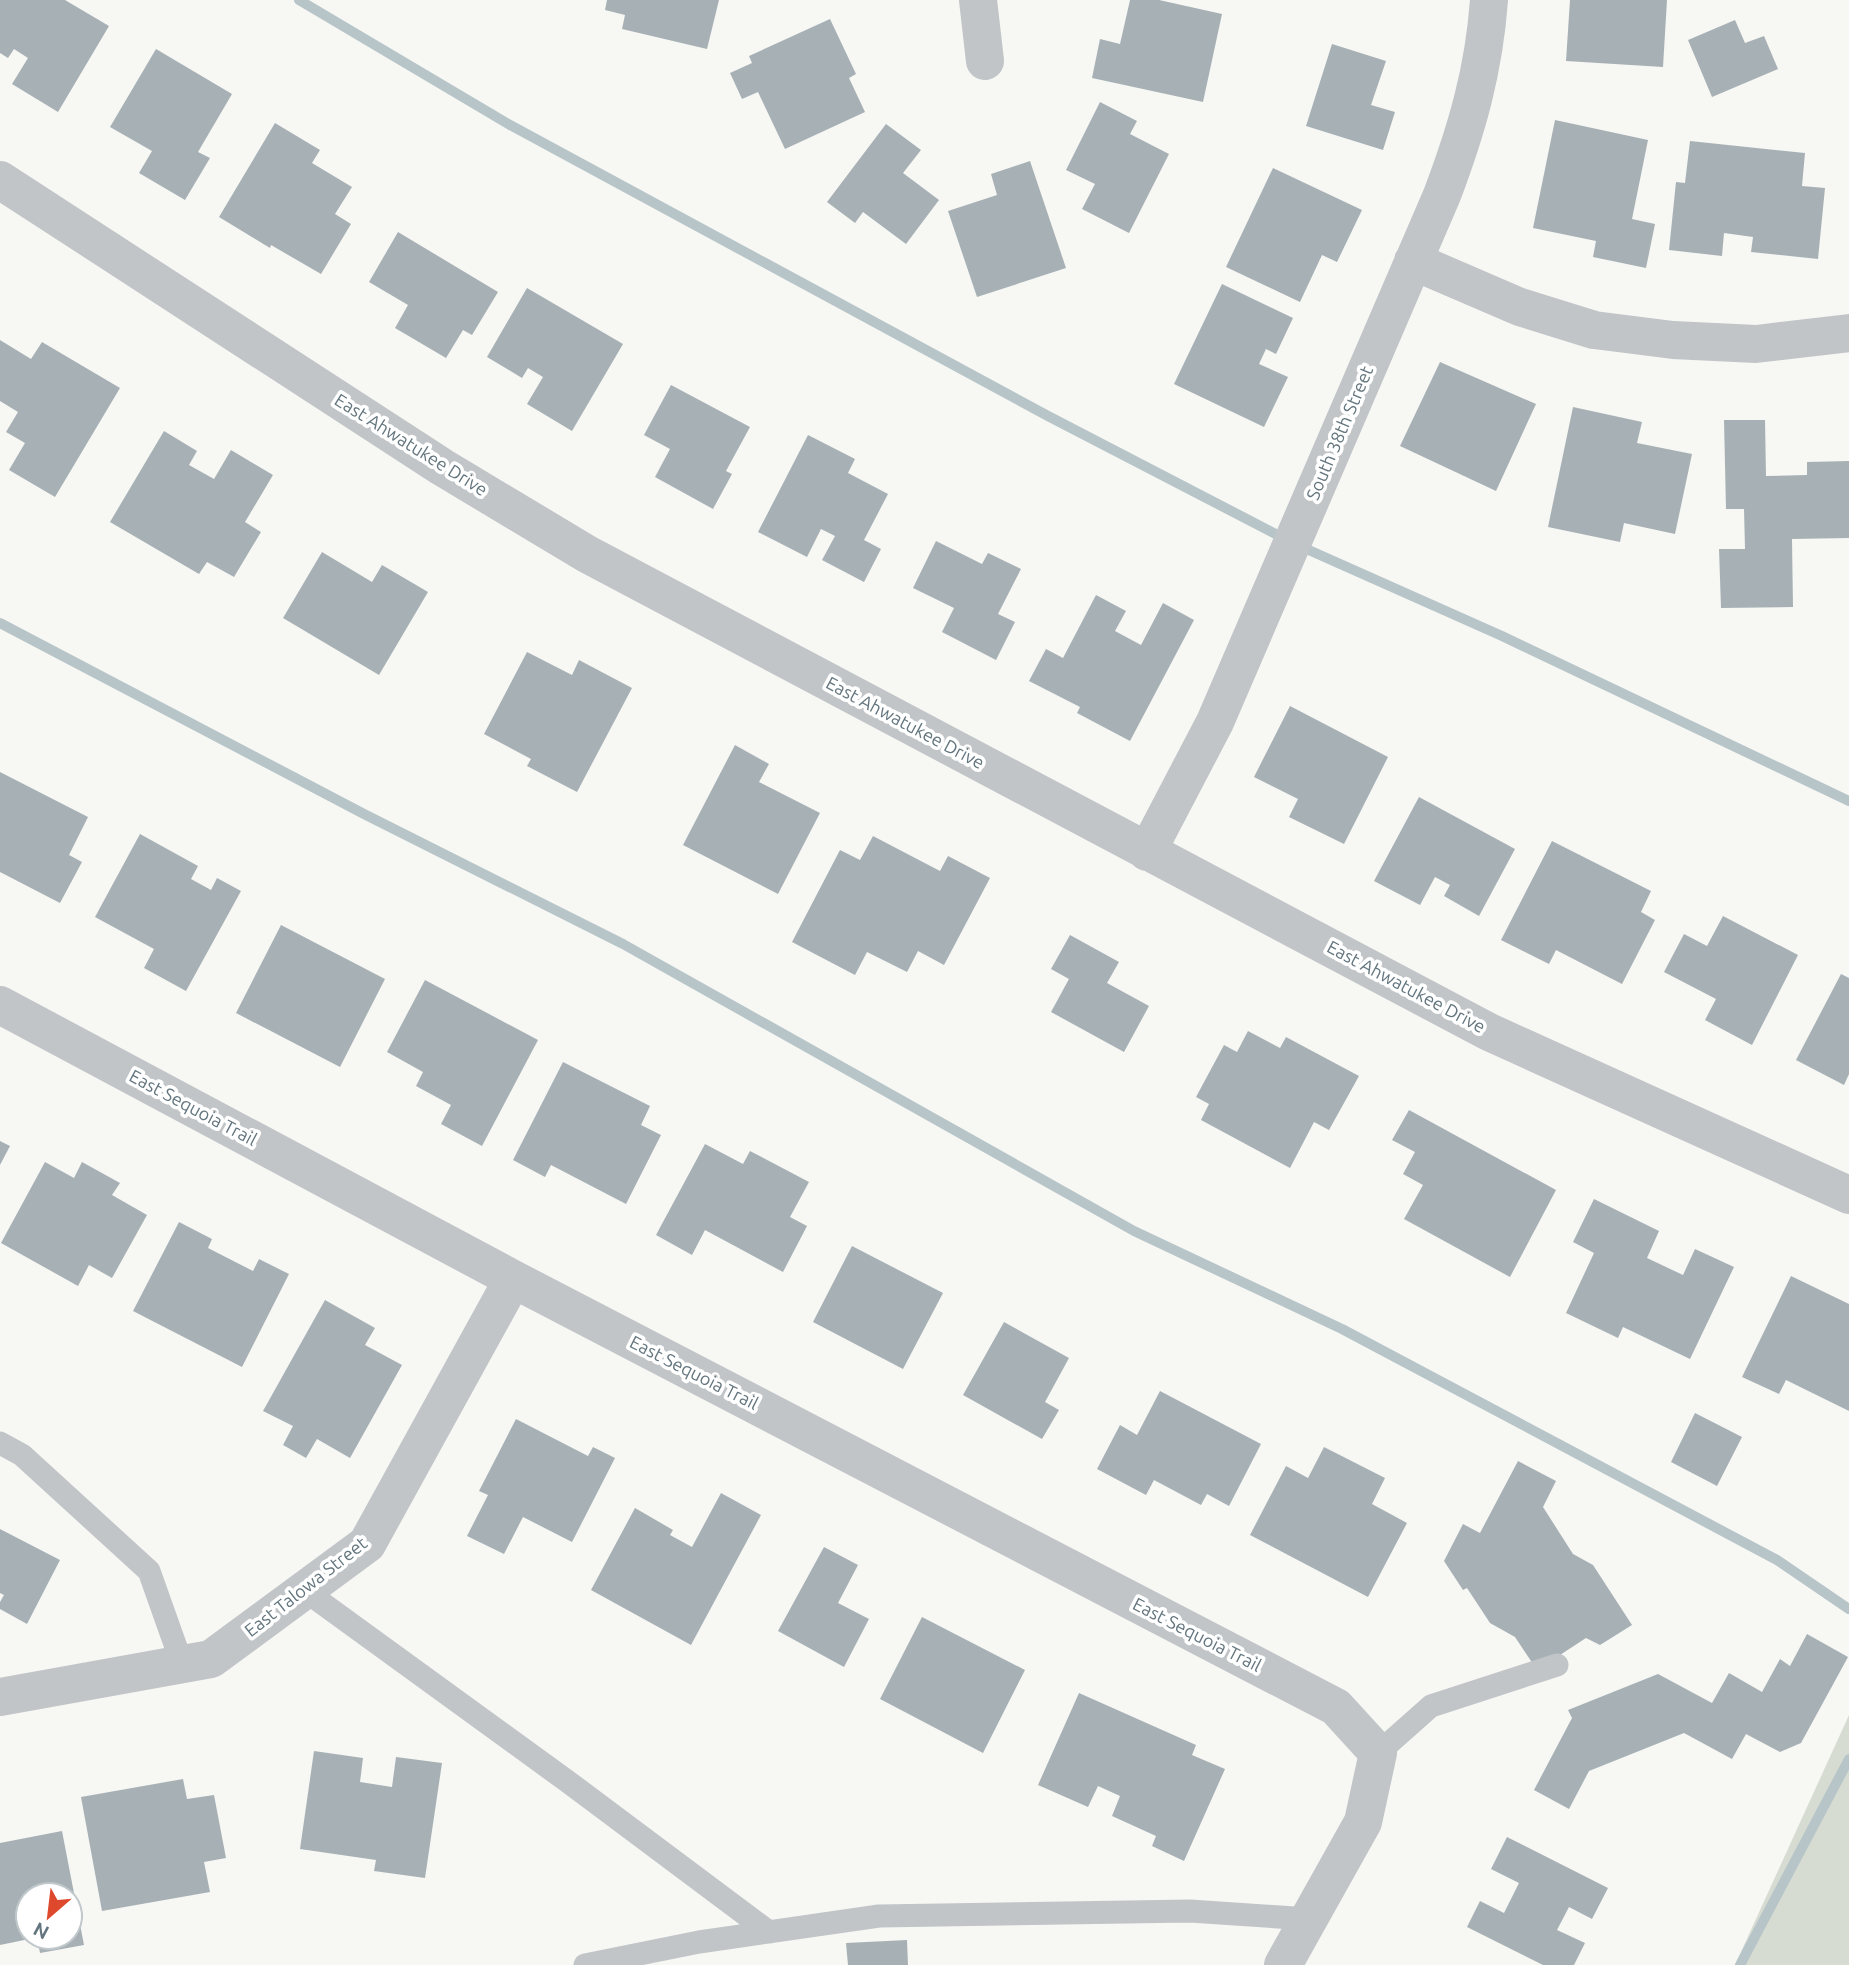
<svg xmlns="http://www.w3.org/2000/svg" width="1849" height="1965" viewBox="0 0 1849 1965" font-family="Ubuntu,sans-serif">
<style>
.green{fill:#d7dcd3}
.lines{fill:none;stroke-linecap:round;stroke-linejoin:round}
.stream{stroke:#b7c5c8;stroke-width:10}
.building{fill:#a7b1b5}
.lane{stroke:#c1c5c8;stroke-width:23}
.street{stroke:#c1c5c8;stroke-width:38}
.labels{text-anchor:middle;stroke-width:7;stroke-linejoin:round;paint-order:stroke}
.street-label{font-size:18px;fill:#63757e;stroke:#fff}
</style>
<rect width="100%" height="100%" fill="#f7f7f4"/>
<!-- green -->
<path class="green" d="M1849 1715V1965H1735Z"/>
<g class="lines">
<!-- stream -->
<path class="stream" d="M299 0 510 125 1048 416 1293 543 1502 636 1849 801
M0 623 364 814 623 944 1134 1231 1342 1329 1777 1560 1849 1609
M1740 1965 1849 1759"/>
</g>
<!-- building -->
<path class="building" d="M0 0H65L109 26 58 112 12 84 28 58 14 49 8 58 0 53Z
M607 0H719L707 49 622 29 625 15 605 10Z
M1130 0H1159L1222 14 1203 102 1092 78 1100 39 1120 44Z
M1570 0H1667L1663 67 1566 61Z
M830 19 856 74 849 78 865 112 785 149 758 92 742 99 730 73 752 63 749 56Z
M1735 20 1745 43 1764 36 1778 69 1712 97 1688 40Z
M1332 44 1386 61 1371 105 1395 112 1383 150 1306 126Z
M156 49 232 94 198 152 210 158 185 200 139 173 152 151 110 127Z
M1100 102 1137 121 1130 134 1169 154 1129 233 1082 209 1095 184 1066 170Z
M1555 120 1648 140 1632 219 1655 224 1646 268 1593 257 1596 241 1533 228Z
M275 123 320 150 312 163 352 187 335 214 351 224 321 274 271 245 270 248 219 217Z
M886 124 921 150 903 173 939 200 906 244 863 212 855 223 827 202Z
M1690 141 1805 153 1802 186 1825 188 1818 259 1751 252 1753 237 1724 233 1722 256 1669 250 1676 182 1685 183Z
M1030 161 1066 268 977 297 948 211 997 195 991 174Z
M1273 168 1362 210 1337 262 1322 255 1300 302 1226 267Z
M398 232 498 292 472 335 463 330 446 358 395 328 408 305 369 282Z
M1222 284 1293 318 1276 354 1266 349 1259 364 1288 377 1264 427 1174 384Z
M527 288 623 344 572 431 527 404 543 377 528 368 522 378 487 357Z
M0 340 31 359 42 342 120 388 55 497 9 470 25 443 6 432 18 412 0 401Z
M1440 362 1536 404 1496 491 1400 446Z
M671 385 750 427 726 471 732 474 713 509 655 477 670 449 644 435Z
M1573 407 1642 422 1637 443 1692 454 1675 534 1624 523 1620 542 1548 527Z
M1724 420H1765L1766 476 1807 475V462L1849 461V538L1792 539 1793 607 1721 608 1719 549H1745L1744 509H1726Z
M164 431 197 451 189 465 214 479 231 450 273 475 245 522 261 532 234 577 207 562 199 574 110 522Z
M808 435 855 459 848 473 888 494 864 540 881 549 864 582 822 560 835 536 821 529 807 557 758 532Z
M936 541 982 564 988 553 1021 569 998 614 1015 622 996 660 942 632 954 608 913 588Z
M322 552 372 582 382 565 428 592 379 675 283 618Z
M1096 595 1126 611 1115 631 1141 645 1163 603 1194 620 1130 741 1077 713 1080 707 1029 681 1046 649 1063 658Z
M527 652 572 675 579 660 632 688 577 792 527 766 531 759 484 734Z
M1290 706 1388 757 1344 844 1289 817 1298 799 1254 777Z
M735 745 769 764 759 782 820 813 778 894 683 845Z
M0 772 88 817 69 855 82 862 60 903 0 872Z
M1419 797 1515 849 1479 916 1444 896 1450 885 1435 877 1420 905 1374 881Z
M140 834 198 866 191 879 211 890 217 878 241 891 186 991 144 968 154 949 95 917Z
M873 836 940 871 948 856 990 878 944 965 918 951 907 972 867 952 855 975 792 942 840 850 860 860Z
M1552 841 1651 891 1641 912 1655 920 1622 984 1556 950 1549 964 1501 940Z
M1723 916 1798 955 1752 1045 1705 1020 1716 999 1664 972 1684 934 1707 946Z
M281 925 385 979 340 1067 236 1013Z
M1070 935 1119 962 1107 983 1149 1006 1124 1052 1051 1012 1069 979 1051 969Z
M1841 974 1849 978V1074L1844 1085 1796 1060Z
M425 980 538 1040 482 1146 441 1124 451 1105 416 1086 423 1072 387 1052Z
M1248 1031 1280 1048 1286 1037 1359 1076 1329 1130 1314 1122 1290 1168 1201 1120 1209 1104 1196 1097 1224 1045 1237 1052Z
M563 1062 650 1106 641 1125 661 1135 626 1204 551 1165 545 1177 513 1160Z
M1409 1110 1556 1190 1510 1277 1404 1219 1423 1185 1403 1174 1415 1152 1392 1140Z
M0 1141 10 1146 0 1165Z
M705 1144 743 1164 750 1151 809 1182 790 1217 807 1226 783 1272 705 1230 692 1255 656 1235Z
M45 1162 74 1178 82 1162 120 1183 112 1195 147 1215 112 1278 89 1265 78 1286 1 1243Z
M1594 1199 1659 1231 1647 1258 1683 1275 1695 1249 1734 1267 1690 1359 1623 1327 1618 1338 1566 1313 1594 1253 1573 1242Z
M179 1222 212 1239 208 1248 253 1271 259 1259 289 1274 242 1367 133 1311Z
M852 1246 943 1293 903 1369 813 1322Z
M1791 1276 1849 1304V1411L1786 1380 1779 1394 1742 1377Z
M325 1300 375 1328 365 1345 402 1365 350 1458 317 1439 306 1458 283 1445 293 1426 263 1411Z
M1004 1322 1069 1358 1045 1402 1059 1410 1042 1439 963 1395Z
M1160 1391 1261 1444 1229 1506 1207 1494 1201 1505 1154 1480 1146 1495 1097 1469 1120 1425 1137 1435Z
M1695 1413 1742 1437 1717 1486 1671 1462Z
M516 1419 588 1456 593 1447 615 1458 572 1542 523 1517 504 1554 467 1536 488 1495 479 1491Z
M1324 1447 1385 1478 1372 1504 1407 1523 1368 1597 1250 1535 1286 1466 1308 1478Z
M1518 1461 1556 1481 1543 1507 1573 1554 1593 1565 1632 1625 1600 1645 1586 1638 1537 1670 1515 1637 1490 1623 1467 1588 1463 1590 1444 1561 1463 1524 1480 1533Z
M721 1493 761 1515 691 1645 591 1590 635 1508 673 1530 670 1535 692 1547Z
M0 1529 60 1560 27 1624 0 1609V1602L4 1595 0 1593Z
M824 1547 858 1565 838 1603 869 1619 844 1667 778 1631Z
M922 1617 1025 1670 983 1753 880 1699Z
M1807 1634 1848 1657 1801 1743 1780 1752 1746 1734 1732 1759 1684 1733 1589 1771 1569 1809 1534 1790 1572 1718 1568 1710 1658 1674 1712 1703 1729 1673 1762 1692 1780 1659 1790 1666Z
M1079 1693 1196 1745 1192 1755 1225 1769 1184 1861 1152 1846 1156 1836 1112 1816 1120 1796 1098 1786 1088 1807 1038 1785Z
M314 1751 363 1758 360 1782 392 1787 396 1757 442 1763 425 1878 374 1871 376 1860 300 1849Z
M183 1779 187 1799 214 1795 226 1858 204 1862 210 1892 102 1911 81 1797Z
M62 1831 84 1945 40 1953 37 1937H70V1895H28V1937L34 1938 0 1945V1843Z
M1507 1837 1608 1888 1592 1919 1569 1907 1557 1930 1585 1943 1574 1965H1543L1467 1927 1480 1901 1504 1913 1519 1883 1491 1869Z
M907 1940 908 1965H848L846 1943Z"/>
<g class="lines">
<!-- lane -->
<path class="lane" d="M0 1443 22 1455 149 1571 182 1664
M304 1590 567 1781 769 1932
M1378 1753 1431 1706 1557 1665
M585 1965 699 1942 879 1916 1190 1911 1309 1919"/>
<!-- street -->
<path class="street" d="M978 0 985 61
M0 180 442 467 587 554 1489 1032 1849 1195
M1413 261 1520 307 1594 330 1673 340 1756 344 1849 333
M1147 852 1215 722 1442 195C1467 129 1484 70 1489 0
M0 1005 513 1279 1336 1707 1378 1753 1363 1822 1283 1965
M0 1697 211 1659 367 1544 513 1279"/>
</g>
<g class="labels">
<!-- street labels -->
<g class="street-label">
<text transform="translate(1340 433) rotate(-67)" y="6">South 38th Street</text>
<text transform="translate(411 445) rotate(32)" y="6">East Ahwatukee Drive</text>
<text transform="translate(905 723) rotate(28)" y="6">East Ahwatukee Drive</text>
<text transform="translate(1406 987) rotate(28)" y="6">East Ahwatukee Drive</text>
<text transform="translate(193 1108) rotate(28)" y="6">East Sequoia Trail</text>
<text transform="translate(694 1373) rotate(27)" y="6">East Sequoia Trail</text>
<text transform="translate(306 1587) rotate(-38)" y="6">East Talowa Street</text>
<text transform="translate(1197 1635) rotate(27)" y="6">East Sequoia Trail</text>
</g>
</g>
<!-- north arrow -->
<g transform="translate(49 1916) rotate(208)"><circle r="33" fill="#ffffff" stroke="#c1c8cb" stroke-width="2"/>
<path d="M0-5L12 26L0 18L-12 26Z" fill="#de482d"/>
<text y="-10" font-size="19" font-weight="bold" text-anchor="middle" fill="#63757e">N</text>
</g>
</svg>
